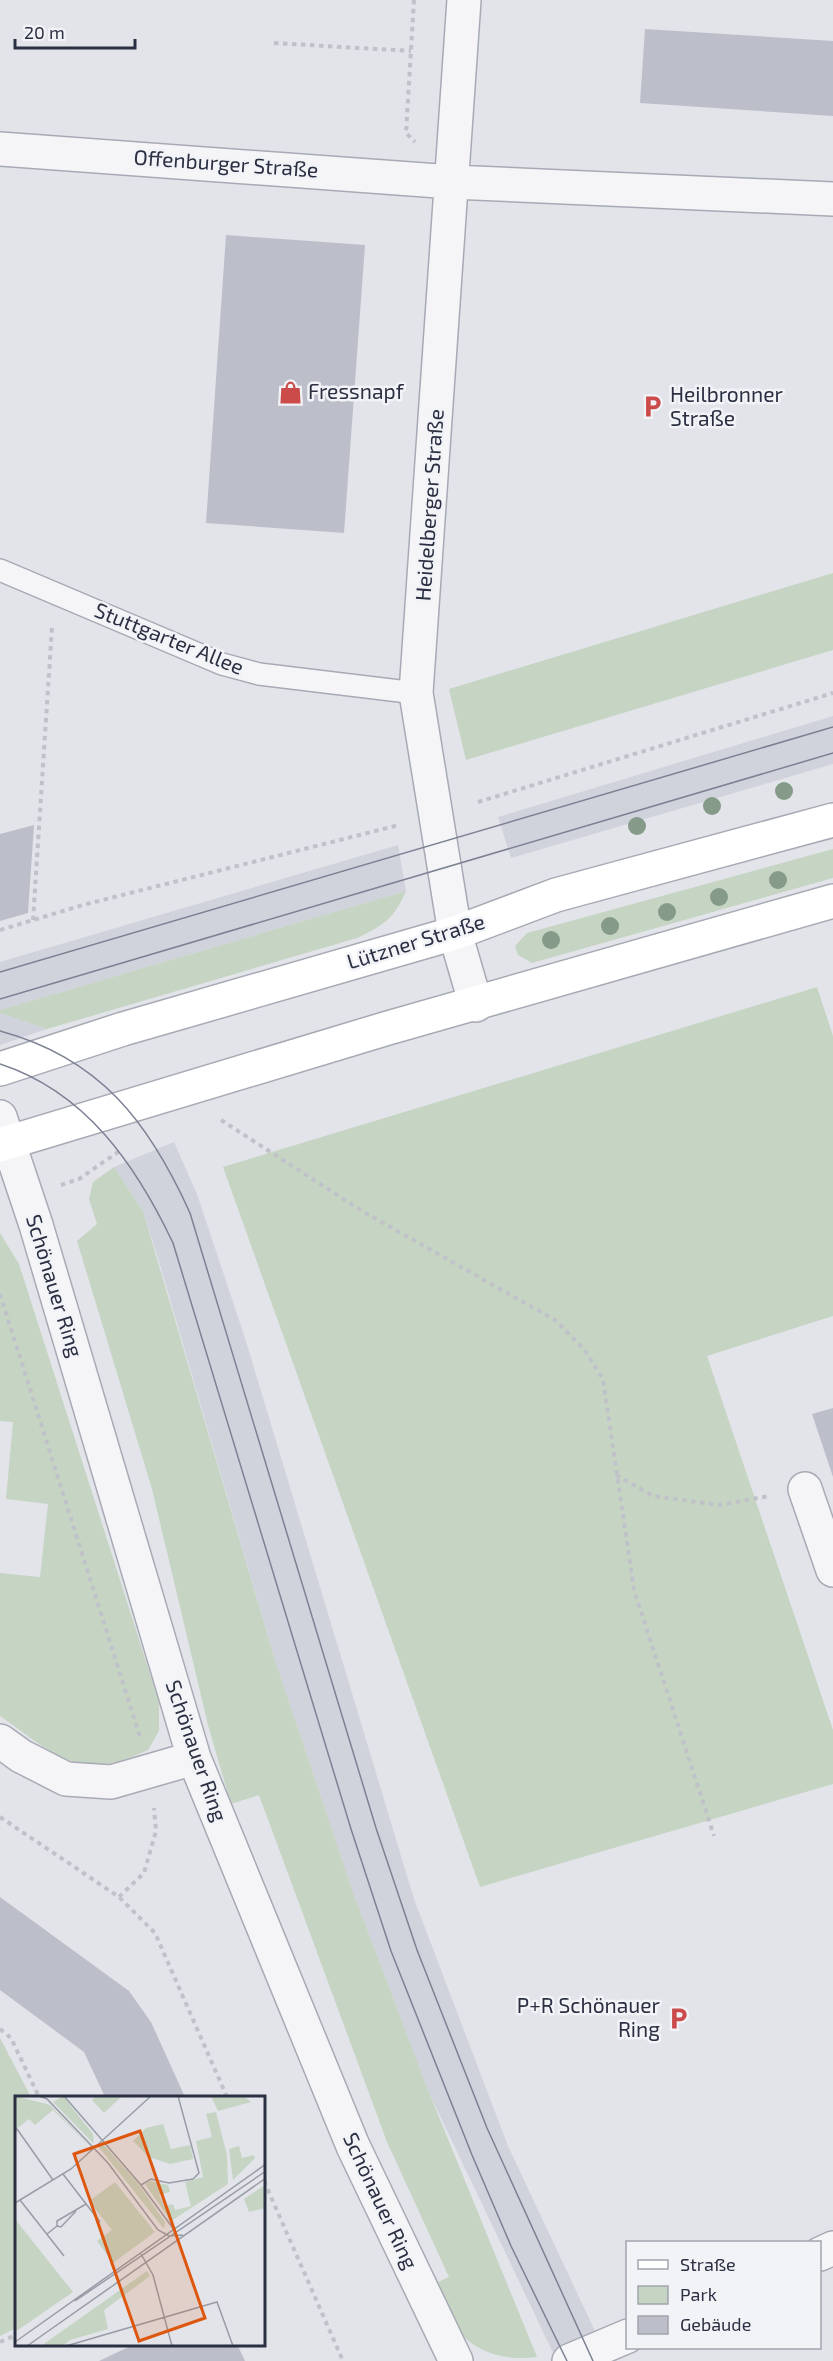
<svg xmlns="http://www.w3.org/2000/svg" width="833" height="2361" viewBox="0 0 833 2361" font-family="'Exo 2',sans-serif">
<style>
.built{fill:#d0d3dc}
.green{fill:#c5d4c3}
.building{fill:#bcbfca}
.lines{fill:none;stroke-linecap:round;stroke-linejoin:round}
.lane-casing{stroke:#a7aab4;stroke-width:24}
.street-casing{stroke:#a7aab4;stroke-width:36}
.secondary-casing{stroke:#a7aab4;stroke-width:36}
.path{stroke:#c0c2c9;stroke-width:4;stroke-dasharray:4.5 4.5;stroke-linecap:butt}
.lane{stroke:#f5f5f8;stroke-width:21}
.street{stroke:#f5f5f8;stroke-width:33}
.secondary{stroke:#fff;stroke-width:33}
.tram{stroke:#7c8193;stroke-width:1.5}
.tree{fill:#859a88}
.labels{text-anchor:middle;stroke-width:5;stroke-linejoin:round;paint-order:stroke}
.street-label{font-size:21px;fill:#2a2f42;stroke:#f2f3f7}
.poi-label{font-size:21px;fill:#2a2f42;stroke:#f2f3f7;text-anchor:start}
.inset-road{fill:none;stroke:#989ca7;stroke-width:1.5}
.view{fill:#de570f;fill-opacity:0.15;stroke:#de570f;stroke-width:3}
.inset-edge{fill:none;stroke:#2a2f42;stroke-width:3}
</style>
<rect width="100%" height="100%" fill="#e2e4ea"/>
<!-- built -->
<path class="built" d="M833 716V764L511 858 498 817Z
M398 845 406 891 0 1010V962Z
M0 1013 47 1029 0 1045Z
M174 1142 197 1194 245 1338 414 1899 508 2146 609 2361H557L430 2095 354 1895 274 1657 158 1258 143 1211 114 1167Z"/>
<!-- green -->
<path class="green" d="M833 573V650L466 760 449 689Z
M833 849V878L532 963 518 955 515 946 527 933Z
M406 891C394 919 384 925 357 938L47 1029 0 1013V1010Z
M817 987 833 1036V1316L707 1356 833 1730V1784L480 1887 223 1167Z
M114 1167 143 1211 274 1657 354 1895 430 2095 537 2357C508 2361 476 2354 458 2330 449 2316 443 2298 436 2283L449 2277 387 2142 259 1795 231 1804 208 1725 152 1489 77 1241 97 1224 89 1199 93 1182Z
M0 1233 19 1264 159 1702V1731L148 1750C78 1783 56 1755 0 1716V1573L40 1577 48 1504 6 1499 13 1422 0 1421Z
M0 2038 31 2097H16V2328L0 2336Z"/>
<!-- building -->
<path class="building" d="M645 29 833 41V116L640 103Z
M226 235 365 245 344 533 206 523Z
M34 825 28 913 0 921V834Z
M833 1408V1477L812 1414Z
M0 1897 129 1991 151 2022 185 2097H105L84 2052 0 1990Z
M135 2344H237L245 2361H99Z"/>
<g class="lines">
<defs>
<path id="lane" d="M0 570 222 664 259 674 416 693"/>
<path id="street" d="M464 0 416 693 455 933 476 1005
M0 149 452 182 833 199
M0 1117 36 1225 194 1758 353 2146 456 2361
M805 1489 833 1570
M0 1741 21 1756 66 1779 111 1782 194 1758
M820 2254 833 2248
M569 2361 628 2336"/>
<path id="secondary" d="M0 1069 123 1029 455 933 556 895 833 820
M0 1145 388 1028 833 901"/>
</defs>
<!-- lane casing -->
<use href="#lane" class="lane-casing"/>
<!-- street casing -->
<use href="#street" class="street-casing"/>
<!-- secondary casing -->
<use href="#secondary" class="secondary-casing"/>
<!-- path -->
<path class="path" d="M414 0 406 133 415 142
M274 43 411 51
M478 802 833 693
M33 920 52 627
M0 930 83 905 399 825
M221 1120 362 1211 555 1320 584 1349 603 1379 634 1590 714 1836
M61 1185 79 1179 121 1150
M0 1294 140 1737
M616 1475 653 1496 720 1505 769 1496
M0 1817 119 1897 155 1933 227 2097
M119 1897 144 1873 156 1831 154 1808
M0 2029 11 2038 39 2097
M264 2181 343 2361
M0 2342 16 2335"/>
<!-- lane -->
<use href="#lane" class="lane"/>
<!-- street -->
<use href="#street" class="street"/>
<!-- secondary -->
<use href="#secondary" class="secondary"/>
<!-- tram -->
<path class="tram" d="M0 972 833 727
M0 999 833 753
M0 1031C100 1058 149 1122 190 1213L376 1828 417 1950 487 2128 593 2361
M0 1064C86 1092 136 1165 173 1243L351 1829 391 1951 472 2155 511 2246 567 2361"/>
</g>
<!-- trees -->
<g class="tree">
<circle cx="784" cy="791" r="9"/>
<circle cx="712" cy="806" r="9"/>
<circle cx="637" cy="826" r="9"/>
<circle cx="778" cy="880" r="9"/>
<circle cx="719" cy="897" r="9"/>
<circle cx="667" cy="912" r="9"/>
<circle cx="610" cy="926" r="9"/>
<circle cx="551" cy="940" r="9"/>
</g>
<!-- icons -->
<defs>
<symbol id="shop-bare" viewBox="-9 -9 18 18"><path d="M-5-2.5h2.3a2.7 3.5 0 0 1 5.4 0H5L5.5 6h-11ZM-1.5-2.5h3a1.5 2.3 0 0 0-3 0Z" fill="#cb4b4b" stroke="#f2f3f7" stroke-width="2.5" paint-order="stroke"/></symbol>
<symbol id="parking-bare" viewBox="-9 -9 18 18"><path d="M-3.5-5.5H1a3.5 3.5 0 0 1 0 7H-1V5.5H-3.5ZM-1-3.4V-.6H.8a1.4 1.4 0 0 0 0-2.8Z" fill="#cb4b4b" stroke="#f2f3f7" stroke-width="2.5" paint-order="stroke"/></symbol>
</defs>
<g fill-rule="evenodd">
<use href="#shop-bare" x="274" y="376" width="33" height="33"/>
<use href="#parking-bare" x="636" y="390" width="33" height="33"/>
<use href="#parking-bare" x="662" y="2002" width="33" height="33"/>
</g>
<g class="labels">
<!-- street labels -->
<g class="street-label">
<text transform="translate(226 164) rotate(4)" y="7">Offenburger Straße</text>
<text transform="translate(430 505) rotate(-86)" y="7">Heidelberger Straße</text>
<text transform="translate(169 639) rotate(22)" y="7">Stuttgarter Allee</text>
<text transform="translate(416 942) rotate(-17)" y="7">Lützner Straße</text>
<text transform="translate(54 1286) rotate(73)" y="7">Schönauer Ring</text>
<text transform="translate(196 1751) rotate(71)" y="7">Schönauer Ring</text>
<text transform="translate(380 2201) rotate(65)" y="7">Schönauer Ring</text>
</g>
<!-- poi labels -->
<g class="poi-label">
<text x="308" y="399">Fressnapf</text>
<text x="670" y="402">Heilbronner<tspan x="670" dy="24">Straße</tspan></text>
<text x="660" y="2013" text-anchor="end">P+R Schönauer<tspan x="660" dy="24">Ring</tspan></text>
</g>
</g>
<!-- overview -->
<g transform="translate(15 2096)">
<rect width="250" height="250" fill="#e2e4ea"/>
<path d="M0 0 35 9 76 51 38 14 20 29 14 23 0 34ZM48 0 78 38 79 48 38 6ZM81 0H107L89 17 77 4ZM196 0H229L236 6 203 15ZM201 16 212 59 213 88 156 125 130 88 135 85 153 89 155 96 144 99 150 110 158 108 160 114 176 110 170 86 188 81 181 45 197 41 191 18ZM148 28 156 53 175 49 178 63 155 68 134 61 118 45 131 32ZM83 50H90L122 86 150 126 149 133ZM224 50 227 62 239 59 240 62 218 84 214 53ZM100 86 140 136 98 167 82 145 97 134 74 105ZM250 89V112L234 116 229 103ZM0 123 58 196 0 236ZM132 175 135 180 89 214 93 233 55 244 48 250H26Z" fill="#c5d4c3"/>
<path class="inset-road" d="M24 0 32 3 93 67 143 134 154 140 168 139M49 0 126 89 160 135M0 35 2 33 38 84M48 78 85 126M126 89 136 83 154 87 178 83 184 77 163 0M5 104 49 160M0 107 56 73 136 0M42 130 46 131 61 115M32 138 42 130V125L71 108M126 158 138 179 157 250M60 205 251 75M0 246 251 68M12 250 251 82M51 250 202 206 218 250"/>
<path class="view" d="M125 35 190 222 124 245 59 58Z"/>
<rect width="250" height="250" class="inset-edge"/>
</g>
<!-- legend -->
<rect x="626" y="2241" width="195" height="108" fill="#f2f3f7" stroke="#a2a5af" stroke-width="1.5"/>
<rect x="638" y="2260" width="30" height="9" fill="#ffffff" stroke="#a2a5af" stroke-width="1.5"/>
<text x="680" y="2271" font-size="18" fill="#2a2f42">Straße</text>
<rect x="638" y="2286" width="30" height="18" fill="#c5d4c3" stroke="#a2a5af" stroke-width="1.5"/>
<text x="680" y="2301" font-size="18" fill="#2a2f42">Park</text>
<rect x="638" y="2316" width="30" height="18" fill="#bcbfca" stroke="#a2a5af" stroke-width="1.5"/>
<text x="680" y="2331" font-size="18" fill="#2a2f42">Gebäude</text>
<!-- scale -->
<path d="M15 39v9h120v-9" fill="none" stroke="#2a2f42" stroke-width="3"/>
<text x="24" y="39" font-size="18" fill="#2a2f42" stroke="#f2f3f7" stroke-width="4.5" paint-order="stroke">20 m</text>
</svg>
